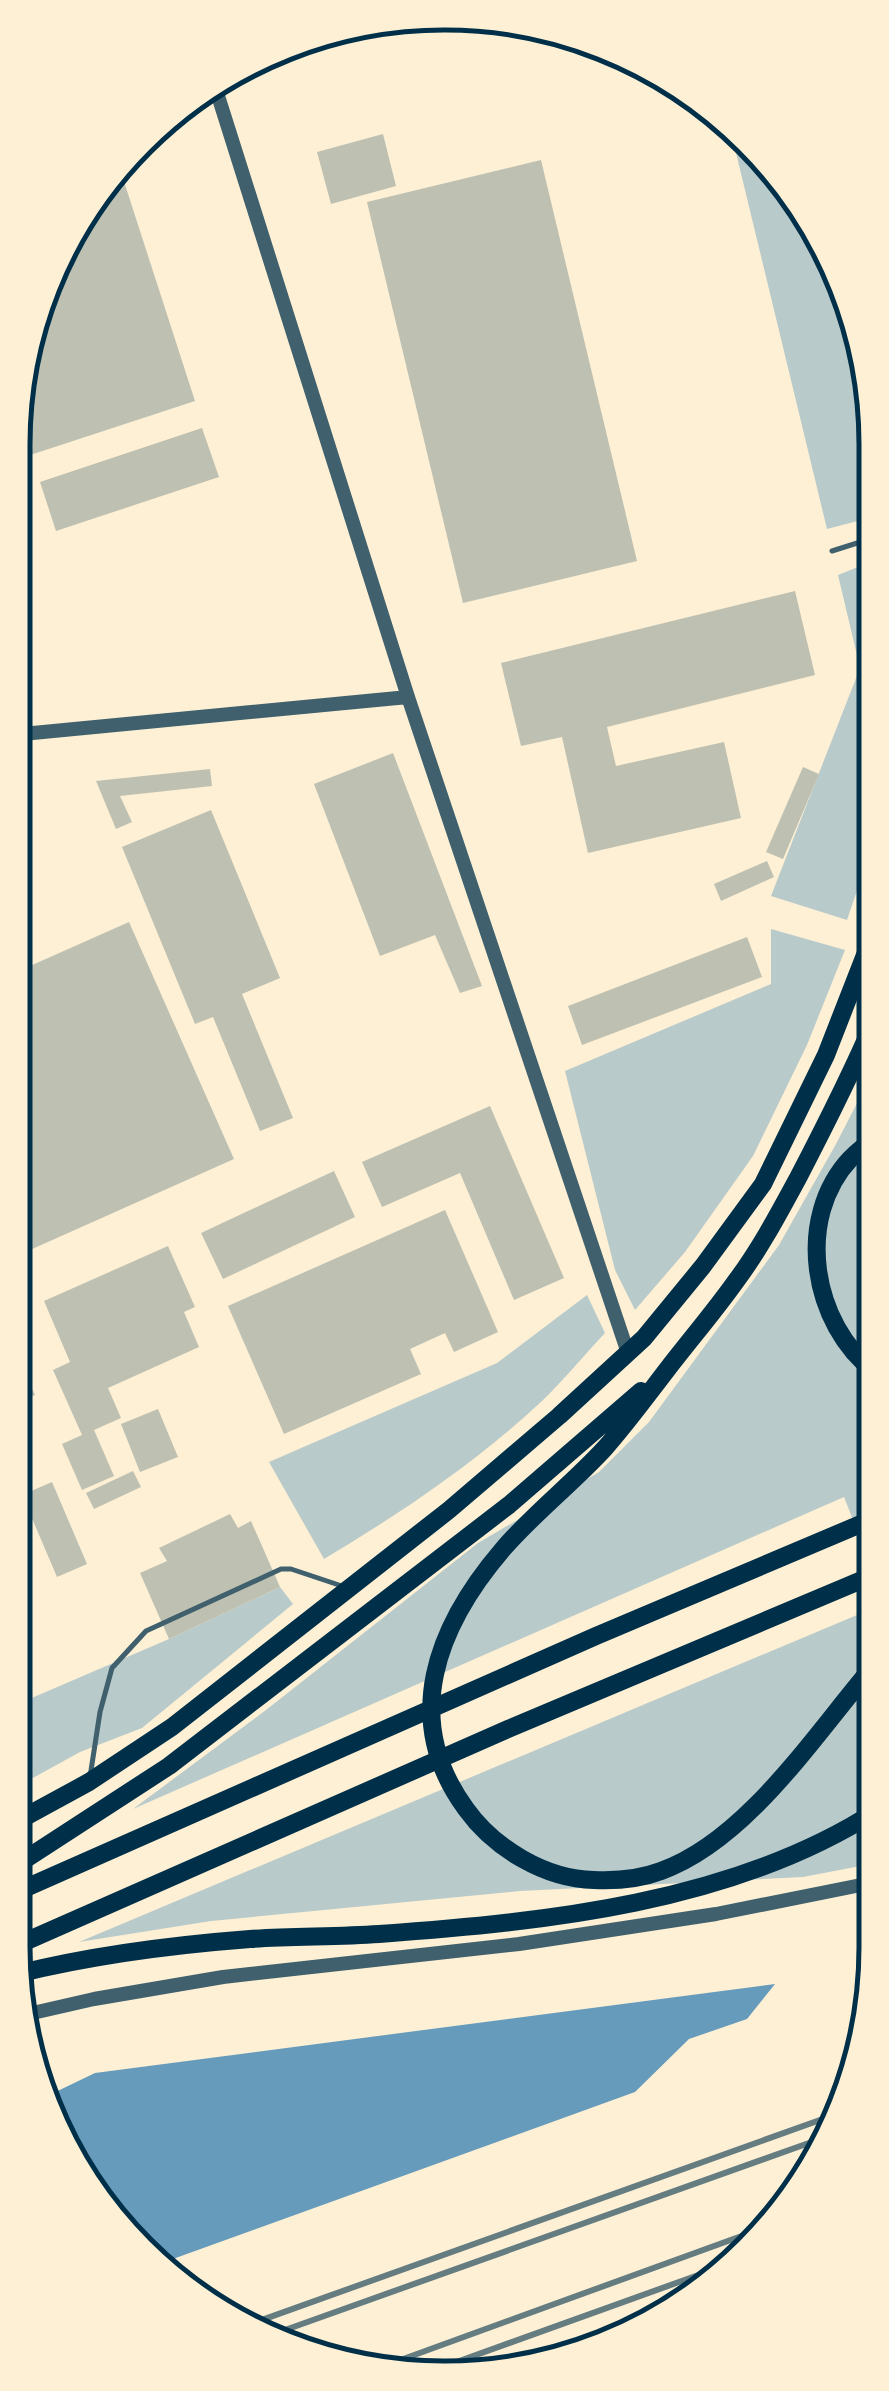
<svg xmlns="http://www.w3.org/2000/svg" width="889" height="2391" viewBox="0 0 889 2391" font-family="Signika,sans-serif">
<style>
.green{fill:#b9caca}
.water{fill:#669bbc}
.building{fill:#bec0b2}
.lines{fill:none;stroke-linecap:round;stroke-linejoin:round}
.service{stroke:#3f606c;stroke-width:5}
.tertiary{stroke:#3f606c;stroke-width:14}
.trunk{stroke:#003049;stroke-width:18}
.rail{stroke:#657d81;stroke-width:6}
.rim{fill:none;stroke:#003049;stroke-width:5}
</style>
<rect width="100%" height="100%" fill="#fdf0d5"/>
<!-- green -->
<path class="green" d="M730 128 769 159 829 249 873 460V517L827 529Z
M873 561 874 841 847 920 771 896 860 668 838 575Z
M771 929 845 950 807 1045 753 1156 685 1252 635 1310 615 1270 565 1071 771 984Z
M874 1070 876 1578 844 1497 133 1809 266 1710 478 1543 599 1472 649 1422 779 1245 836 1144Z
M587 1295 605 1333C584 1355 564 1380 542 1401 477 1462 401 1513 324 1559L269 1462 497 1363Z
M280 1587 293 1604 142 1728 80 1752 13 1789V1706L169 1639Z
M876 1607V1863L803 1877 520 1891 211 1921 79 1942Z"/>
<!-- water -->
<path class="water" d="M775 1984 747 2019 689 2039 635 2092 159 2264 119 2231 43 2098 95 2073Z"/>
<!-- building -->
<path class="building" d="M383 134 396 186 331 204 317 152Z
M541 160 637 561 463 603 367 202Z
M119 166 195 401 12 461V444L27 332 102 181Z
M202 428 219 477 56 531 40 482Z
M795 591 815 675 607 727 616 766 724 742 741 818 588 853 562 737 521 746 501 663Z
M393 753 482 986 460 993 435 935 380 956 314 784Z
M803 767 819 774 783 859 766 852Z
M210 769 212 786 120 796 132 822 116 829 96 781Z
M211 810 280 978 242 994 293 1118 260 1131 213 1017 195 1024 122 847Z
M767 861 774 877 721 901 714 884Z
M129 922 234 1159 12 1258V974Z
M747 937 762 977 582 1045 568 1006Z
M490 1106 564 1278 514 1300 460 1173 382 1207 362 1162Z
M334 1171 355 1217 223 1279 201 1233Z
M445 1210 498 1332 454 1352 445 1333 410 1349 421 1374 284 1434 228 1306Z
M168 1246 195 1307 184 1312 199 1347 108 1388 121 1418 94 1430 114 1476 82 1490 62 1444 82 1435 53 1370 70 1362 44 1301Z
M30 1384 35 1395 12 1405V1391Z
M158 1409 178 1457 140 1472 121 1424Z
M133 1471 141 1487 94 1509 86 1493Z
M52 1482 87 1564 57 1577 22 1495Z
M230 1514 238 1528 251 1521 280 1587 169 1639 140 1573 167 1561 159 1548Z"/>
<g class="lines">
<!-- service -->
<path class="service" d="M832 551 873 538
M90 1777 100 1712 112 1668 146 1631 281 1569H291L342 1586"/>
<!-- tertiary -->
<path class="tertiary" d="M214 83 408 697 628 1353
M12 735 408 697
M24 2015 94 1999 223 1977 519 1944 716 1914 876 1882"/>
<!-- trunk -->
<path class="trunk" d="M874 1021C851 1075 825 1126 798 1178 779 1213 760 1249 736 1281 714 1312 689 1341 666 1371 646 1397 627 1423 605 1448 573 1483 534 1513 503 1549 437 1626 400 1719 466 1809 494 1848 545 1879 594 1880 617 1881 640 1879 661 1871 748 1840 817 1731 876 1663
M875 1138C867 1144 858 1151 851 1158 794 1218 812 1325 875 1372
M12 1824 89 1782 172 1727 449 1510 559 1416 644 1338 703 1266 763 1184 826 1055 874 932
M12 1868 169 1766 509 1505 641 1391
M12 1894 596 1636 875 1518
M13 1947 508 1729 876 1574
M17 1974C93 1955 172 1945 250 1939 293 1936 336 1937 379 1934 545 1922 733 1903 876 1811"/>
<!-- rail -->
<path class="rail" d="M245 2326 834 2115
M271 2335 823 2138
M373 2370 769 2226
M519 2370 592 2344
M426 2373 729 2264"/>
</g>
<!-- crop -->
<path d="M0 0H889V2391H0ZM444 30H445A414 414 0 0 1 859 444V1947A414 414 0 0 1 445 2361H444A414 414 0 0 1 30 1947V444A414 414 0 0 1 444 30Z" fill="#fdf0d5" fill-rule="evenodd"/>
<path class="rim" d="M444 30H445A414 414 0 0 1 859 444V1947A414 414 0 0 1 445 2361H444A414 414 0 0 1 30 1947V444A414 414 0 0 1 444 30Z"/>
</svg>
